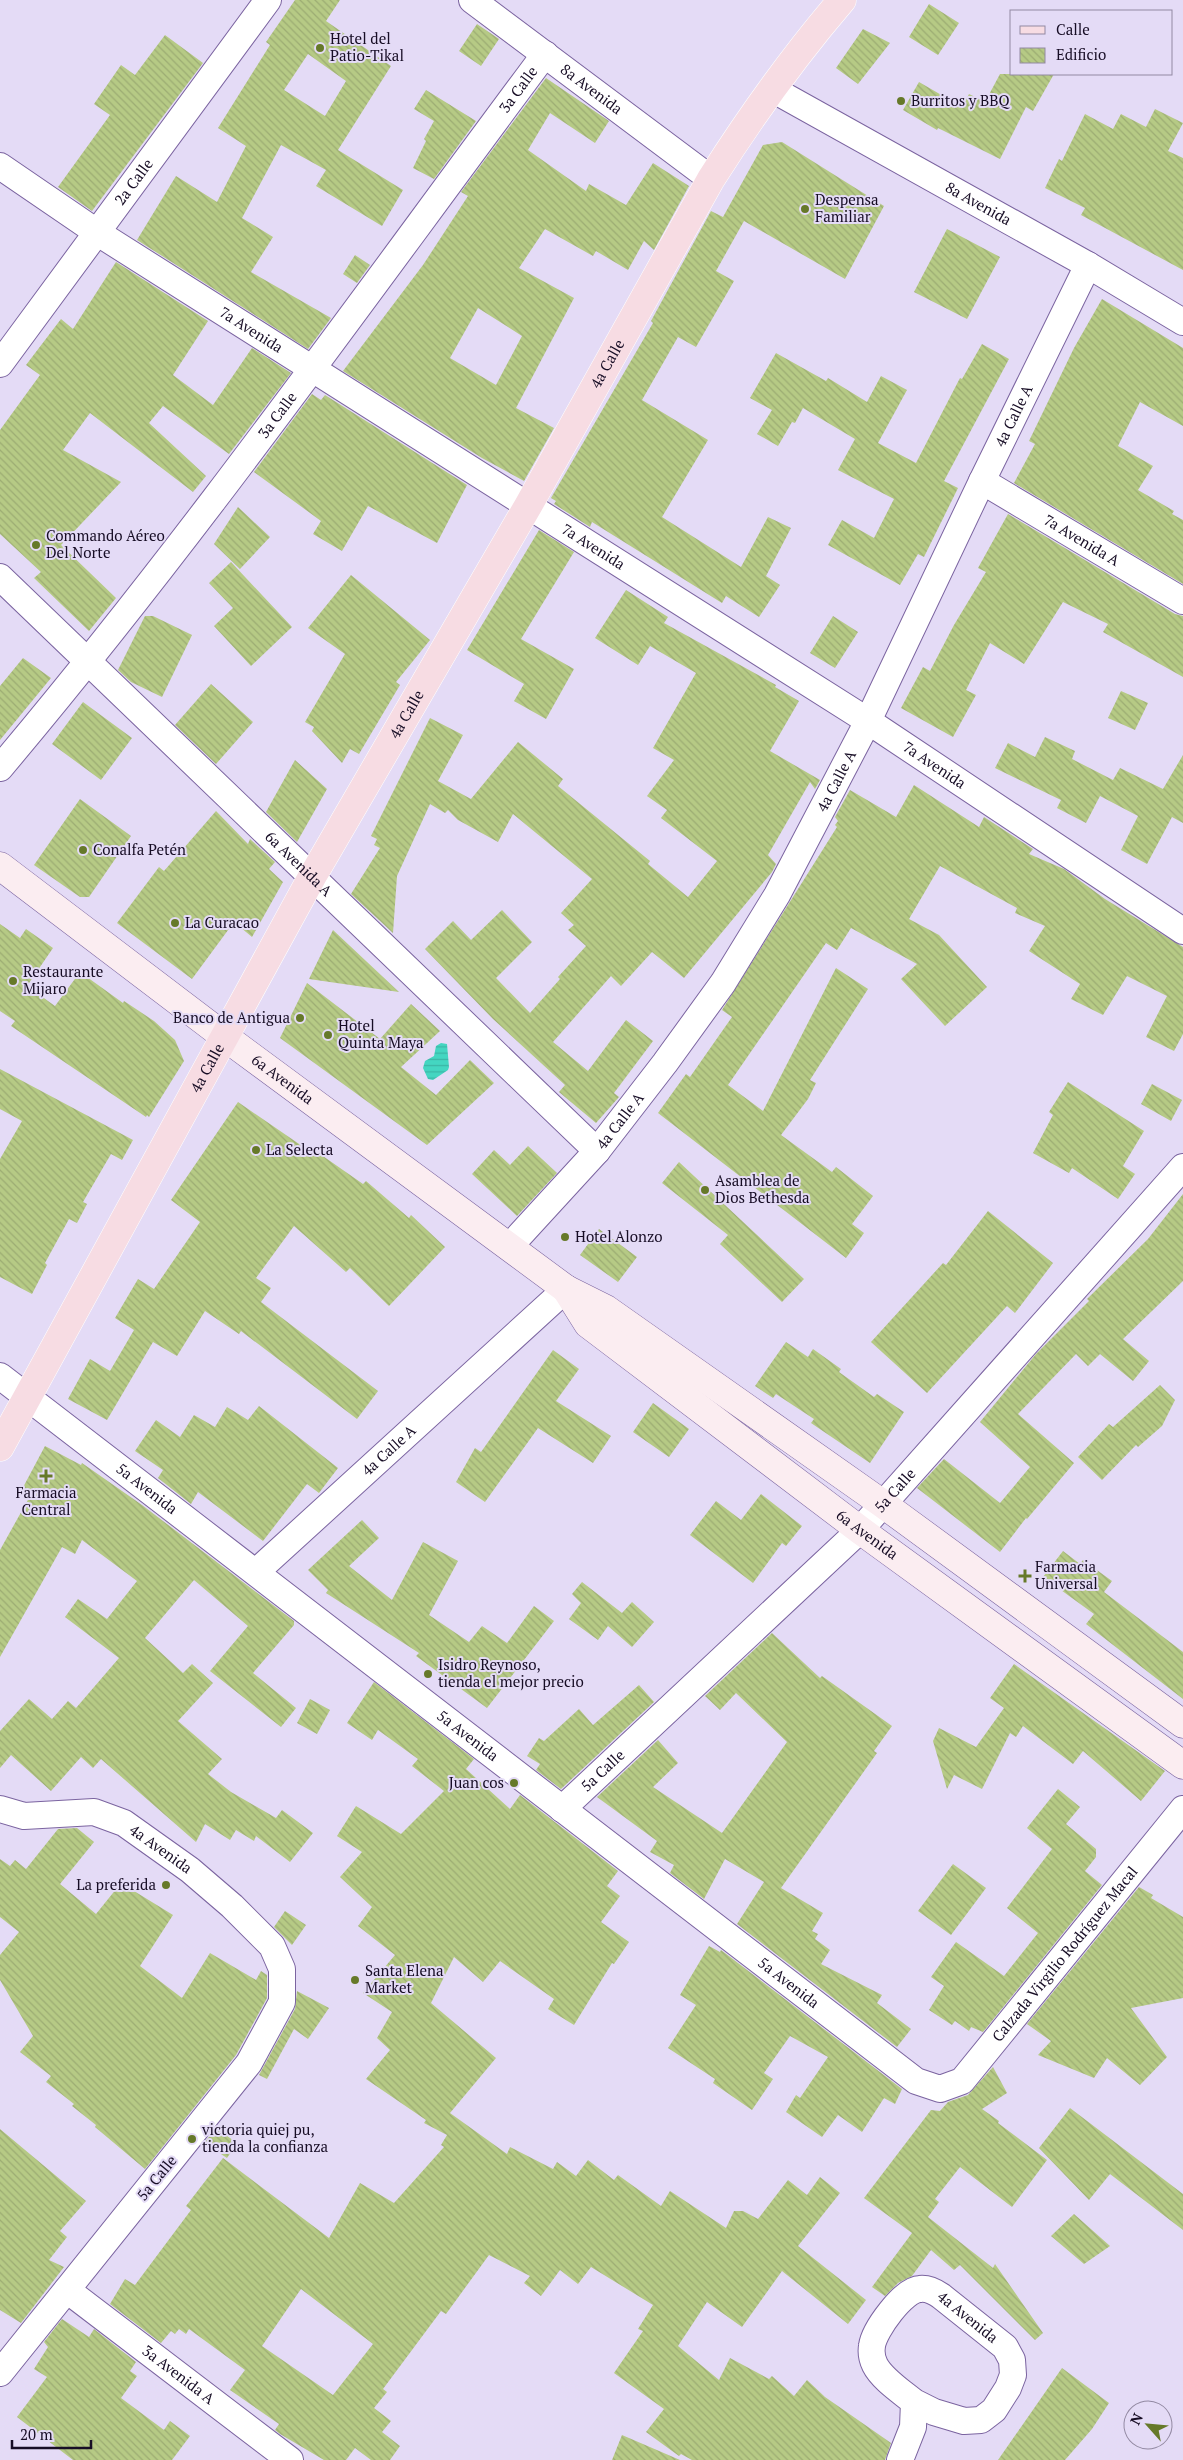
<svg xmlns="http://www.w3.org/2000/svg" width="1183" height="2460" viewBox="0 0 1183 2460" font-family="'PT Serif',serif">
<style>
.water{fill:url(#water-rules)}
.building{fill:url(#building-back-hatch);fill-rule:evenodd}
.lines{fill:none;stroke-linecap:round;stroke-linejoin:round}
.street-casing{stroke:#7b64a0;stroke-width:28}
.secondary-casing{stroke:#7b64a0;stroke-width:29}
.primary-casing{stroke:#fff;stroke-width:29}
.street{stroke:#fff;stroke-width:26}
.secondary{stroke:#fbedf1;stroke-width:28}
.primary{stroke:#f7dce3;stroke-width:28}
.poi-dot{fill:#667929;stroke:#e4dbf6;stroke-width:2}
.labels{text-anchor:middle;stroke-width:4;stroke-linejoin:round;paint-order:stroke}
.poi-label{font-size:15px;fill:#170d25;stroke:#e4dbf6;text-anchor:start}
.street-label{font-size:15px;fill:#170d25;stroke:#e4dbf6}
</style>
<defs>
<pattern id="water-rules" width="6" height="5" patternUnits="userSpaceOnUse" patternTransform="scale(1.25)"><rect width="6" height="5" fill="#44d6c1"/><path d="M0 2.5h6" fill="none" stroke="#3bb6a6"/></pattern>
<pattern id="building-back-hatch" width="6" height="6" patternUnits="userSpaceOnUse" patternTransform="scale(1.25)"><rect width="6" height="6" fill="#b6ca85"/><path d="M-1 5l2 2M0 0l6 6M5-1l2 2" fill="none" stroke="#9cac73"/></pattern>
</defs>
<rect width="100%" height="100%" fill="#e4dbf6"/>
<!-- water -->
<path class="water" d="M441 1043 447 1044 449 1067 448 1070 433 1080 428 1079 423 1068 425 1061 434 1056 436 1046Z"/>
<!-- building -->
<path class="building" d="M295 0H340L326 21 391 66 338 150 403 190 382 226 316 186 326 170 281 145 242 218 273 237 251 272 331 318 308 349 137 240 176 176 217 202 246 146 218 128 270 45 266 42ZM308 54 346 81 325 116 284 90Z
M929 4 959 23 938 55 909 37Z
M477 24 499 39 481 66 459 51Z
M863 29 890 43 858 84 836 68Z
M165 35 203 63 92 211 58 187 110 115 94 104 121 65 135 75Z
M1000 74H1054L1033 111 1026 107 1000 159 938 128 937 130 903 110 919 82 962 107 969 94 985 102Z
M546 78 609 121 595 143 550 113 528 150 586 191 589 184 626 205 653 163 689 186 654 250 644 241 628 270 596 251 593 256 545 229 519 268 574 298 516 408 554 428 524 481 482 458 343 371 423 265 468 196 461 192ZM478 308 522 336 496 385 450 358Z
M426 90 476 121 434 179 413 168 426 141 424 139 434 121 414 109Z
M1155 109 1183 123 1168 151 1183 158V270L1081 215 1085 208 1045 188 1059 159 1062 161 1085 114 1113 129 1121 114 1146 127Z
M782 142 884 206 845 279 744 221 716 271 734 281 696 347 678 337 642 400 708 440 662 517 741 567 768 517 791 528 766 576 780 585 759 617 726 596 722 603 592 522 590 527 554 504 556 501 551 498 653 323 651 321 711 211 723 217 763 145Z
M947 229 1000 257 967 319 914 292Z
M355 255 370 265 357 283 343 274Z
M116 262 208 321 173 375 213 405 252 348 291 373 229 454 163 406 149 423 206 476 193 492 90 413 63 450 121 482 61 545 116 598 89 631 34 578 41 572 0 534V430L40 375 26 365 61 319 73 329Z
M1102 299 1183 348V426L1140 402 1118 446 1153 466 1138 490 1174 511 1172 514 1183 520V584L1014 483 1035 444 1029 441 1074 348Z
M982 344 1009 359 944 481 958 488 924 557 918 554 900 585 828 545 842 520 874 538 894 499 838 470 855 439 803 408 795 423 792 422 778 446 757 434 772 410 750 398 776 353 826 381 828 378 867 402 881 376 907 390 878 443 916 463 960 378 962 379Z
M312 394 321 400 325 395 467 485 437 543 368 506 342 551 313 534 321 521 254 472Z
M238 507 270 537 240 569 214 544Z
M1008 514 1175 614 1183 616V677L1103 632 1108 624 1063 602 1024 664 990 643 966 690 976 695 953 737 901 708 923 667 930 671 954 625 986 572 978 568Z
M539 530 574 552 521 639 574 669 546 719 514 701 524 684 467 650Z
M231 562 292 627 251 666 214 626 233 608 209 583Z
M351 575 430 640 396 682 400 685 359 754 350 749 342 763 312 731 314 727 305 722 345 654 308 628Z
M626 590 668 617 664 623 776 685 775 687 799 701 770 751 820 780 815 789 810 782 768 855 776 864 772 872 684 978 652 952 621 986 611 976 553 1042 588 1071 626 1020 653 1041 614 1093 619 1097 596 1123 559 1092 565 1085 493 1019 425 949 453 921 471 940 502 910 532 942 496 978 530 1013 560 979 558 977 586 946 568 930 574 925 561 913 592 879 513 814 498 842 458 820 448 810 445 813 430 804 397 876 393 933 351 894 380 848 374 845 377 839 371 836 430 718 463 735 438 781 471 799 518 742 563 779 558 786 650 861 648 864 688 897 717 861 661 818 667 810 647 796 674 760 653 748 696 673 650 646 638 665 595 638Z
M145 616H153L192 635 162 697 131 682 118 670Z
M833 616 858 632 835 668 810 653Z
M23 658 51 678 0 740V686Z
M211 684 253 722 216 764 175 725Z
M1121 691 1148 703 1135 730 1108 718Z
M83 702 132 738 101 780 52 744Z
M1045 737 1075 751 1072 759 1113 780 1120 768 1163 789 1183 755V823L1172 817 1147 864 1121 850 1138 816 1100 796 1086 823 1057 808 1061 800 995 768 1008 743 1035 757Z
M295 760 327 789 297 842 266 812Z
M914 785 979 827 984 817 1033 849 1029 854 1064 869 1105 899 1183 947V1034L1174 1051 1146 1037 1167 996 1127 976 1103 1015 1071 999 1080 984 1029 951 1045 926 1015 913 1017 908 940 866 909 919 939 935 987 987 945 1026 901 979 917 964 851 928 837 950 826 943 728 1085 763 1111 836 968 868 989 810 1080 816 1083 808 1099 781 1135 832 1172 836 1167 873 1196 852 1224 864 1233 846 1258 658 1113 686 1074 690 1077 732 1017 722 1010 837 827 835 825 838 821 835 817 850 790 896 817Z
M80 799 131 836 89 897H80L34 865Z
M216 811 248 844 250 839 275 862 269 869 283 882 252 937 234 922 192 979 117 923 159 867 164 871Z
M0 924 20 938 26 929 53 948 27 986 55 1006 80 972 123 1003 124 1001 154 1021 175 1040 184 1061 149 1117 147 1115 146 1117 11 1026 15 1021 0 1011Z
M333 930 399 992 309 979Z
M307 983 380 1039 411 1004 440 1031 401 1067 436 1095 470 1060 494 1083 427 1145 280 1038Z
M0 1069 133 1140 122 1160 111 1154 83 1202 87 1204 77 1223 69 1219 45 1263 47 1265 32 1294 0 1277V1159L22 1121 0 1109Z
M1068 1082 1144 1131 1123 1166 1135 1174 1118 1199 1072 1168 1069 1173 1033 1153 1053 1115 1049 1112Z
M1152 1084 1182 1100 1171 1121 1141 1104Z
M238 1102 318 1157 320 1154 363 1184 366 1181 409 1218 411 1215 445 1247 389 1306 350 1268 346 1272 294 1226 256 1278 271 1288 261 1302 378 1391 357 1419 241 1331 239 1334 205 1311 177 1356 153 1342 107 1420 68 1399 90 1359 110 1371 134 1330 115 1318 138 1279 154 1289 200 1222 171 1200Z
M528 1146 557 1173 517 1216 472 1174 494 1150 510 1165Z
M679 1162 804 1279 782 1302 720 1244 728 1235 662 1183Z
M1183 1194V1281L1123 1339 1149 1361 1133 1381 1100 1354 1088 1366 1076 1354 1018 1414 1074 1463 1027 1519 1026 1518 1000 1552 917 1488 944 1459 1000 1503 1030 1467 980 1422 1036 1354 1089 1301 1087 1299 1148 1239Z
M988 1211 1053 1263 1015 1313 1007 1306 927 1393 871 1342 943 1263 946 1265Z
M599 1229 637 1257 618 1282 580 1255Z
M786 1342 808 1357 813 1349 841 1369 839 1372 874 1397 877 1394 904 1412 870 1463 811 1423 814 1419 776 1394 773 1398 755 1386Z
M553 1350 579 1369 556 1401 611 1436 593 1463 538 1428 485 1502 456 1482 475 1448 481 1452Z
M1160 1385 1175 1400 1162 1426 1138 1447 1136 1445 1102 1480 1078 1457 1109 1424 1113 1427Z
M653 1403 689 1429 669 1457 633 1432Z
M259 1406 338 1468 319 1493 307 1484 263 1541 198 1492 191 1504 158 1478 163 1470 135 1451 156 1420 180 1437 194 1415 215 1427 227 1407 248 1420Z
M45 1446 81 1465 82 1463 142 1505 294 1621V1625L253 1673 296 1708 281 1727 210 1671 248 1626 194 1580 145 1638 183 1673 192 1664 213 1683 178 1721 222 1759 208 1774 231 1792 276 1818 282 1810 313 1833 290 1862 256 1836 254 1841 236 1830 230 1840 205 1824 196 1842 101 1759 93 1768 81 1757 51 1791 11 1755 0 1768V1731L29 1699 52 1719 68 1701 76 1708 119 1658 65 1617 78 1599 107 1619 137 1581 82 1540 75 1554 62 1547 0 1657V1550L29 1498 20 1493Z
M761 1494 802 1526 786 1546 782 1543 753 1583 690 1535 716 1501 741 1520Z
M362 1520 379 1538 349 1566 392 1600 423 1542 458 1561 429 1615 469 1642 482 1626 507 1643 534 1606 554 1621 487 1708 416 1656 419 1653 326 1593 328 1590 308 1570Z
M1063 1551 1080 1564 1083 1560 1112 1581 1104 1592 1183 1652V1699L1086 1624 1094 1614 1043 1577Z
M582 1582 622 1613 632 1602 654 1622 632 1647 608 1626 598 1640 569 1619 581 1603 572 1594Z
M772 1633 820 1678 822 1676 892 1726 874 1751 877 1753 781 1888 823 1913 812 1931 818 1934 815 1939 830 1950 821 1964 882 1995 877 2003 911 2029 897 2047 737 1924 764 1882 725 1859 704 1899 670 1873 674 1865 650 1852 657 1841 597 1797 658 1740 678 1763 653 1787 722 1833 787 1742 736 1693 720 1710 705 1696Z
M1014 1664 1165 1771 1141 1801 1083 1751 1073 1764 1023 1726 1016 1737 1010 1733 982 1789 954 1775 947 1789 933 1741 939 1728 976 1747 1004 1708 990 1698Z
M374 1682 474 1759 466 1769 510 1809 520 1795 618 1871 607 1886 620 1896 601 1922 629 1942 614 1964 612 1963 574 2025 548 2009 554 1999 500 1961 483 1982 454 1957 431 2003 496 2058 450 2113 507 2154 510 2147 553 2169 557 2162 576 2176 588 2160 614 2180 618 2175 661 2206 670 2191 726 2228 734 2211H743L758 2219 788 2180 807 2195 820 2177 840 2193 798 2246 866 2300 848 2324 782 2271 742 2327 707 2302 678 2346 719 2380 730 2358 769 2379 772 2376 794 2396 807 2380 825 2397 891 2443 885 2460H692L681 2454 679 2456 646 2432 664 2409 614 2373 643 2331 638 2329 653 2305 591 2267 578 2284 560 2270 541 2296 524 2283 530 2276 489 2255 446 2314 441 2311 383 2389 387 2392 374 2408 391 2421 382 2432 400 2446 390 2460H371L355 2448 346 2460H324L280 2434 275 2430 279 2424 230 2390 245 2370 189 2329 186 2334 179 2329 175 2334 171 2331 161 2343 110 2304 125 2279 135 2285 191 2210 186 2206 223 2158 329 2238 360 2183 394 2203 444 2147 441 2145 447 2135 424 2123 426 2120 366 2079 390 2050 377 2038 392 2012 363 1993 395 1955 358 1926 372 1907 340 1877 362 1852 337 1836 356 1806 401 1834 444 1791 412 1766 418 1759 378 1730 372 1740 347 1723ZM301 2289 373 2344 333 2395 262 2346Z
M639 1685 654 1702 561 1789 536 1770 540 1764 527 1756 539 1738 544 1741 579 1709 593 1725Z
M310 1699 330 1710 317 1734 297 1723Z
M1058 1789 1080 1807 1066 1824 1096 1849V1857L1085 1871 1102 1885 983 2032 971 2027 969 2031 955 2021 952 2025 929 2010 944 1986 931 1977 956 1942 1004 1976 1038 1933 1007 1908 1052 1849 1027 1828Z
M77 1828 94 1842 60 1884 96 1914 121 1883 173 1915 140 1966 182 1998 210 1953 256 1980 261 1971 267 1975V1998L236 2055 145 2169 95 2127 96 2125 72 2106 74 2104 46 2082 51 2076 20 2052 33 2036 0 1980V1955L19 1932 0 1917V1859L10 1866 15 1860 26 1869 58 1829Z
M953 1864 986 1888 951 1935 918 1911Z
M1139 1887 1153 1895 1151 1898 1183 1917V1998L1131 2008 1167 2057 1140 2085 1107 2058 1094 2078 1038 2055 1051 2041 1027 2024Z
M285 1911 306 1925 292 1945 274 1927Z
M709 1946 720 1952 721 1950 902 2089 895 2104 884 2098 862 2132 838 2115 822 2137 786 2112 796 2095 800 2098 828 2057 790 2036 764 2073 773 2079 752 2110 713 2083 715 2079 668 2048 696 2005 680 1995Z
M297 1991 329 2008 308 2039 294 2029 267 2079 259 2075 295 2009Z
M993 2067 1007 2093 982 2109 999 2121 998 2123 1047 2160 1012 2207 960 2167 935 2199 939 2202 928 2217 993 2268 995 2264 1043 2333 1035 2340 960 2265 954 2270 931 2250 912 2276 898 2283 885 2296 872 2287 912 2233 864 2198 931 2110 940 2111 948 2102 968 2095Z
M1070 2108 1183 2194V2230L1110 2174 1089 2200 1039 2148Z
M216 2128 237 2143 227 2158 204 2143Z
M0 2129 86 2201 60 2231 67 2237 49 2260 64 2267 21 2323 0 2310Z
M1074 2214 1110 2246 1084 2264 1051 2236Z
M62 2319 89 2337 94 2329 136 2362 130 2371 137 2376 121 2398 164 2430 170 2421 190 2436 172 2460H73L17 2417 47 2377 34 2369 48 2347 44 2342Z
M1062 2368 1109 2403 1092 2429 1065 2460H998Z
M622 2435 680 2460H612Z"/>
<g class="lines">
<defs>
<g id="street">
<path id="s1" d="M472 0 711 179"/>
<path id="s2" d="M772 89 1088 265 1183 322"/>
<path id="s3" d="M0 166 98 233 868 721 1183 931"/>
<path id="s4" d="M0 364 268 0"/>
<path id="s5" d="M982 481 1183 601"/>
<path id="s6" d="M0 577 597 1151"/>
<path id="s7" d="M0 768C193 539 366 294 545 54"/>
<path id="s8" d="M509 1247 597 1151 665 1063 723 983 777 895 868 721 982 481 1088 265"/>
<path id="s9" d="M0 1376 916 2081 940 2089 962 2081 1183 1809"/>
<path id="s10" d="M256 1572 566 1289"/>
<path id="s11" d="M0 1809 24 1816 94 1812 124 1823 190 1870 232 1906 272 1946 282 1969V2002L249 2063 0 2373"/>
<path id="s12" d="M562 1809 860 1530 1183 1167"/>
<path id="s13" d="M67 2290 290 2460"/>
<path id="s14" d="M900 2460 913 2427 914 2402C902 2392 882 2379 875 2365 872 2359 871 2352 872 2346 874 2330 904 2289 920 2289 928 2288 935 2292 941 2296L1005 2347 1012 2360 1013 2375 1008 2388 994 2410 981 2420 964 2421 934 2412 914 2402"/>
</g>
<g id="secondary">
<path id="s15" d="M0 866 225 1037 566 1289 606 1309 883 1504 1183 1724"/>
<path id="s16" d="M566 1289 588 1324 860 1530 1183 1765"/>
</g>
<g id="primary">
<path id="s17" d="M0 1447 312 877 528 506 711 179C751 116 794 56 842 0"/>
</g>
</defs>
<!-- street casing -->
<use href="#street" class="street-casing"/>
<!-- secondary casing -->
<use href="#secondary" class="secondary-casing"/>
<!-- primary casing -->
<use href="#primary" class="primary-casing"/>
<!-- street -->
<use href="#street" class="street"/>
<!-- secondary -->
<use href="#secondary" class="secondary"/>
<!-- primary -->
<use href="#primary" class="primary"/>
</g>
<!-- markers -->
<g class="poi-dot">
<circle cx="320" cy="48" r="5"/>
<circle cx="901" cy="101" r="5"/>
<circle cx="805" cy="209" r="5"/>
<circle cx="36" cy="545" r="5"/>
<circle cx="83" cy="850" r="5"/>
<circle cx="175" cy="923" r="5"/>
<circle cx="13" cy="981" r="5"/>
<circle cx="300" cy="1018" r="5"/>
<circle cx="328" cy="1035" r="5"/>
<circle cx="256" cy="1150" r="5"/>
<circle cx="705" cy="1190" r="5"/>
<circle cx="565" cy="1237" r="5"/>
<path d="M43.5 1468.5h5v5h5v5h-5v5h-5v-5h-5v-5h5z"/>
<path d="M1022.5 1568.5h5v5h5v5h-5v5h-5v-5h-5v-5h5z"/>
<circle cx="428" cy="1674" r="5"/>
<circle cx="514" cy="1783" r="5"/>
<circle cx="166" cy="1885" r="5"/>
<circle cx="355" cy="1980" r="5"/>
<circle cx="192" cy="2139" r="5"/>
</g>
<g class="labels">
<!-- poi labels -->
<g class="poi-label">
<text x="330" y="44">Hotel del<tspan x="330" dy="17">Patio-Tikal</tspan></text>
<text x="911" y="106">Burritos y BBQ</text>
<text x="815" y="205">Despensa<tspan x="815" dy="17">Familiar</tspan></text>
<text x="46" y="541">Commando Aéreo<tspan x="46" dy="17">Del Norte</tspan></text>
<text x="93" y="855">Conalfa Petén</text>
<text x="185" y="928">La Curacao</text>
<text x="23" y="977">Restaurante<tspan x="23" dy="17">Mijaro</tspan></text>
<text x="290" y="1023" text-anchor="end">Banco de Antigua</text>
<text x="338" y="1031">Hotel<tspan x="338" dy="17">Quinta Maya</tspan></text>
<text x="266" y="1155">La Selecta</text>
<text x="715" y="1186">Asamblea de<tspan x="715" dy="17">Dios Bethesda</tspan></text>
<text x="575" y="1242">Hotel Alonzo</text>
<text x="46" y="1498" text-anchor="middle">Farmacia<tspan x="46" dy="17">Central</tspan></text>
<text x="1035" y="1572">Farmacia<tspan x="1035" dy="17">Universal</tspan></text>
<text x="438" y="1670">Isidro Reynoso,<tspan x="438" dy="17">tienda el mejor precio</tspan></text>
<text x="504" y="1788" text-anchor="end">Juan cos</text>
<text x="156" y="1890" text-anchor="end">La preferida</text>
<text x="365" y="1976">Santa Elena<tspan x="365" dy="17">Market</tspan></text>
<text x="202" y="2135">victoria quiej pu,<tspan x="202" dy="17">tienda la confianza</tspan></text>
</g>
<!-- street labels -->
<g class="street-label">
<text dy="5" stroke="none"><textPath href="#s1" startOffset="149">8a Avenida</textPath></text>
<text dy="5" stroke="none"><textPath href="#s7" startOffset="854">3a Calle</textPath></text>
<text dy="5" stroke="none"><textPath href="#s4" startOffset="226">2a Calle</textPath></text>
<text dy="5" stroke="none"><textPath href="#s2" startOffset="236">8a Avenida</textPath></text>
<text dy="5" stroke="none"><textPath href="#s3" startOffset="300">7a Avenida</textPath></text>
<text dy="5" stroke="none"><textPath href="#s17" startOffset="1242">4a Calle</textPath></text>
<text dy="5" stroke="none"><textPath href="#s7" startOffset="449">3a Calle</textPath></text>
<text dy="5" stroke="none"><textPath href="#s8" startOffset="978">4a Calle A</textPath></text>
<text dy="5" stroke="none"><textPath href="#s5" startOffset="116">7a Avenida A</textPath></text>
<text dy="5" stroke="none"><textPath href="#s3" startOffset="705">7a Avenida</textPath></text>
<text dy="5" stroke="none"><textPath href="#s17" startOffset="838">4a Calle</textPath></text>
<text dy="5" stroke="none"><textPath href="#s3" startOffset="1110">7a Avenida</textPath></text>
<text dy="5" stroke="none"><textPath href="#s8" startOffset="572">4a Calle A</textPath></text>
<text dy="5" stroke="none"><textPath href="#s6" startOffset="414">6a Avenida A</textPath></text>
<text dy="5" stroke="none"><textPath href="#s17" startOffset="432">4a Calle</textPath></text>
<text dy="5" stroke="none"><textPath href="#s15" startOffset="354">6a Avenida</textPath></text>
<text dy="5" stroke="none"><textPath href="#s8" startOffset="168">4a Calle A</textPath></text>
<text dy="5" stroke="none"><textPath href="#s10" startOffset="180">4a Calle A</textPath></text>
<text dy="5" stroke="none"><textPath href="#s9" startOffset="185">5a Avenida</textPath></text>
<text dy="5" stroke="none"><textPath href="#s12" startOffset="461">5a Calle</textPath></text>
<text dy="5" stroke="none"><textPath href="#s16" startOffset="391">6a Avenida</textPath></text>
<text dy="5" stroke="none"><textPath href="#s9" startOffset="590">5a Avenida</textPath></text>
<text dy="5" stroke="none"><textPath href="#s12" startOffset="56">5a Calle</textPath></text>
<text dy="5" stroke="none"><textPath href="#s11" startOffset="172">4a Avenida</textPath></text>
<text dy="5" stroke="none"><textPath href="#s9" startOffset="1368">Calzada Virgilio Rodríguez Macal</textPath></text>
<text dy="5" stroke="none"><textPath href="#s9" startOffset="995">5a Avenida</textPath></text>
<text transform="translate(157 2178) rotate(-51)" y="5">5a Calle</text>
<text dy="5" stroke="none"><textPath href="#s14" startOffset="268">4a Avenida</textPath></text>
<text dy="5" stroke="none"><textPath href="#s13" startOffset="140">3a Avenida A</textPath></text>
</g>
</g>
<!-- legend -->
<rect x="1010" y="10" width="162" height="65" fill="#e4dbf6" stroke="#9289a2"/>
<rect x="1020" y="26" width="25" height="8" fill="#f7dce3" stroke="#9289a2"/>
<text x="1056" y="35" font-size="15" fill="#170d25">Calle</text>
<rect x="1020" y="48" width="25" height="15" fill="url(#building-back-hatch)" stroke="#9289a2"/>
<text x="1056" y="60" font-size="15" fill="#170d25">Edificio</text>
<!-- north arrow -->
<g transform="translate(1148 2425) rotate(297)"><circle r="24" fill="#e4dbf6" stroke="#9289a2"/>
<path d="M0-4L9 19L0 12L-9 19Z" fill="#667929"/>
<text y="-8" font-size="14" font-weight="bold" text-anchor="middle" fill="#170d25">N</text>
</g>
<!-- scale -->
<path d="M12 2440v8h79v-8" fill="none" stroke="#170d25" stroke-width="2.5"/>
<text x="20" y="2440" font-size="15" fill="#170d25" stroke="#e4dbf6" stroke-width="4" paint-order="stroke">20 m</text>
</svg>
